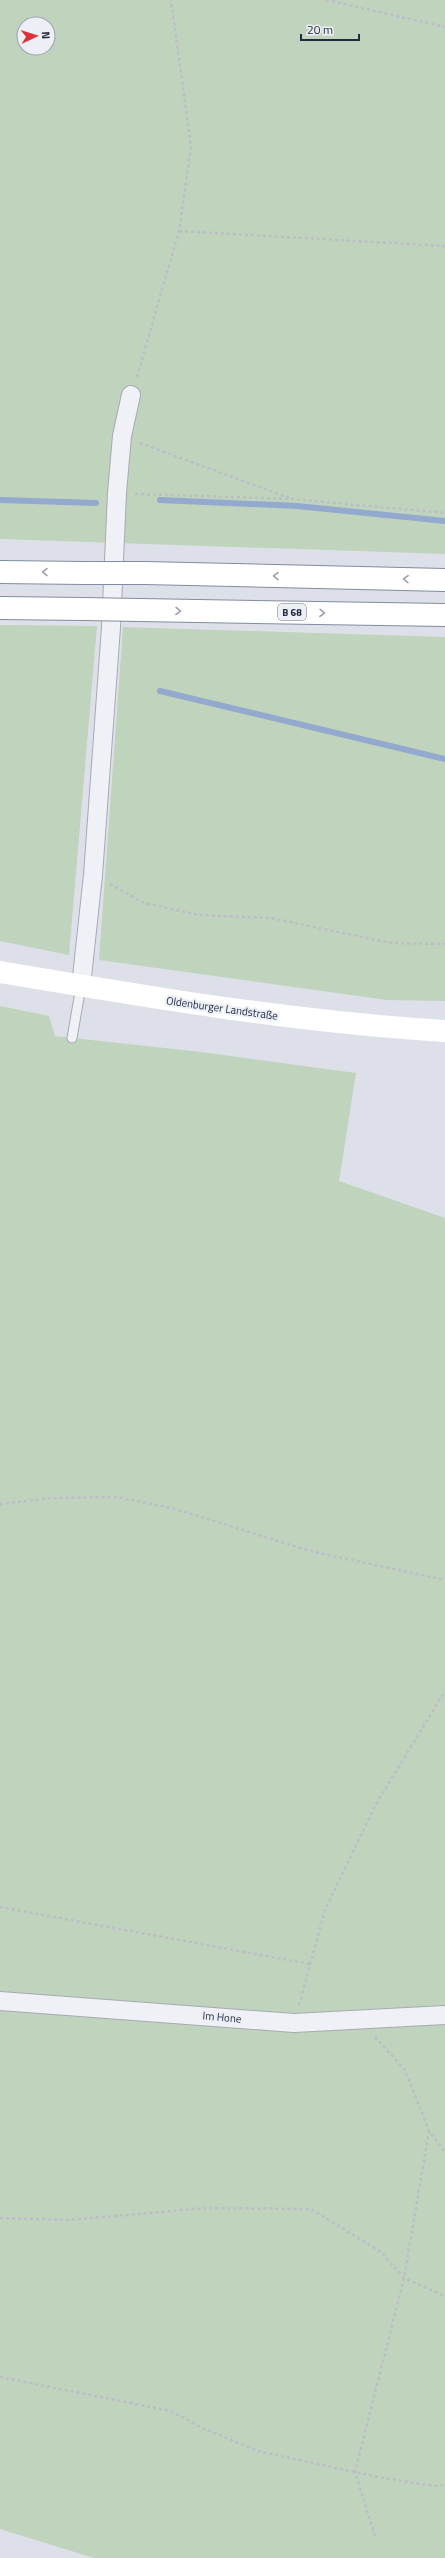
<svg xmlns="http://www.w3.org/2000/svg" width="445" height="2558" viewBox="0 0 445 2558" font-family="'Titillium Web',sans-serif">
<style>
.green{fill:#c0d3bd;fill-rule:evenodd}
.lines{fill:none;stroke-linecap:round;stroke-linejoin:round}
.stream{stroke:#93a9cd;stroke-width:6}
.lane-casing{stroke:#a6aab6;stroke-width:11}
.street-casing{stroke:#a6aab6;stroke-width:20}
.highway-casing{stroke:#828ba1;stroke-width:24}
.path{stroke:#bbbec7;stroke-width:2.5;stroke-dasharray:3 3;stroke-linecap:butt}
.lane{stroke:#f0f1f6;stroke-width:9}
.street{stroke:#f0f1f6;stroke-width:18}
.secondary{stroke:#fff;stroke-width:22}
.highway{stroke:#fff;stroke-width:22}
.highway-bridge-casing{stroke:#828ba1;stroke-width:24;stroke-linecap:butt}
.highway-bridge{stroke:#fff;stroke-width:22}
.oneway{stroke:#9ca0aa}
.labels{text-anchor:middle;stroke-width:4;stroke-linejoin:round;paint-order:stroke}
.shield{fill:#eceff6;stroke:#606677;stroke-width:1}
.shield-label{font-size:10px;font-weight:bold;fill:#242c41}
.street-label{font-size:11px;fill:#242c41;stroke:#eceff6}
</style>
<rect width="100%" height="100%" fill="#dde0e8"/>
<!-- green -->
<path class="green" d="M0 0H445V554L0 539ZM24 24H48V48H24Z
M0 625 97 626 69 955 0 941Z
M123 627 445 637V1001L387 1000 99 960Z
M0 1006 49 1016 55 1036 201 1052 356 1073 339 1181 445 1218V2558H94L0 2529Z"/>
<g class="lines">
<!-- stream -->
<path class="stream" d="M0 500 96 503
M160 500 297 506 445 521
M160 691 445 759"/>
<defs>
<path id="lane" d="M72 1038 81 986"/>
<path id="street" d="M81 986 93 875 111 627 117 493 122 436 131 395
M0 2001 294 2023 445 2015"/>
<path id="highway" d="M0 572 84 573
M144 573 445 580
M0 608 84 609
M139 610 445 615"/>
</defs>
<!-- lane casing -->
<use href="#lane" class="lane-casing"/>
<!-- street casing -->
<use href="#street" class="street-casing"/>
<!-- highway casing -->
<use href="#highway" class="highway-casing"/>
<!-- path -->
<path class="path" d="M326 0 445 27
M179 231 445 246
M137 377 179 231 191 147 171 0
M140 443 289 498
M135 494 292 499 445 513
M110 884 144 903 199 915 271 918 391 943 445 944
M0 1504 51 1498 117 1497 172 1508 310 1551 445 1580
M0 1907 310 1964
M299 2005 325 1910 376 1804 445 1691
M375 2037 405 2070 429 2131 445 2152
M0 2218 68 2220 207 2208 311 2209 381 2252 404 2278 445 2296
M0 2377 171 2411 200 2427 258 2451 378 2477 434 2486 445 2485
M375 2536 355 2472 404 2278 429 2131"/>
<!-- lane -->
<use href="#lane" class="lane"/>
<!-- street -->
<use href="#street" class="street"/>
<!-- secondary -->
<path class="secondary" d="M0 972C148 997 295 1022 445 1031"/>
<!-- highway -->
<use href="#highway" class="highway"/>
<defs>
<path id="highway-bridge" d="M84 573H144
M84 609 139 610"/>
</defs>
<!-- highway-bridge casing -->
<use href="#highway-bridge" class="highway-bridge-casing"/>
<!-- highway-bridge -->
<use href="#highway-bridge" class="highway-bridge"/>
</g>
<!-- one-way arrows -->
<defs><path id="oneway-chevron" d="M-2-3.5L2.5 0L-2 3.5" fill="none" stroke-width="1.6" stroke-linecap="round" stroke-linejoin="round"/></defs>
<g class="oneway">
<use href="#oneway-chevron" transform="translate(45 572) rotate(-179)"/>
<use href="#oneway-chevron" transform="translate(276 576) rotate(-179)"/>
<use href="#oneway-chevron" transform="translate(406 579) rotate(-179)"/>
<use href="#oneway-chevron" transform="translate(178 611) rotate(1)"/>
<use href="#oneway-chevron" transform="translate(322 613) rotate(1)"/>
</g>
<g class="labels">
<!-- shield labels -->
<rect class="shield" x="278" y="604" width="28" height="16" rx="3"/>
<g class="shield-label">
<text x="292" y="616">B 68</text>
</g>
<!-- street labels -->
<g class="street-label">
<text transform="translate(222 1008) rotate(8)" y="4">Oldenburger Landstraße</text>
<text transform="translate(222 2017) rotate(5)" y="4">Im Hone</text>
</g>
</g>
<!-- north arrow -->
<g transform="translate(36 36) rotate(86)"><circle r="19" fill="#eceff6" stroke="#9ca1ae"/>
<path d="M0-3L7 15L0 10L-7 15Z" fill="#dd3239"/>
<text y="-6" font-size="11" font-weight="bold" text-anchor="middle" fill="#242c41">N</text>
</g>
<!-- scale -->
<path d="M301 34v6h58v-6" fill="none" stroke="#242c41" stroke-width="2"/>
<text x="307" y="34" font-size="12" fill="#242c41" stroke="#eceff6" stroke-width="3" paint-order="stroke">20 m</text>
</svg>
